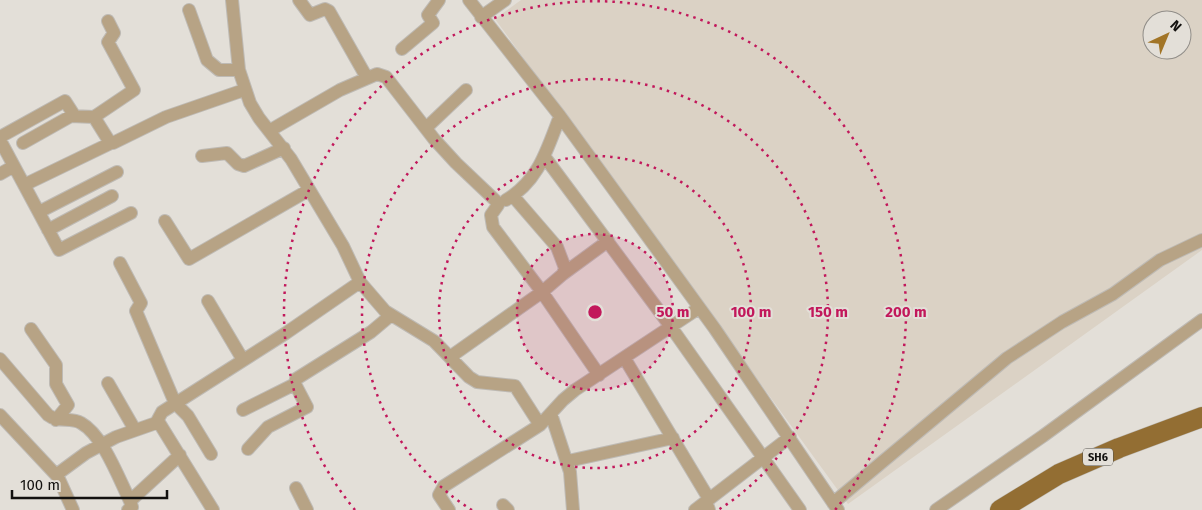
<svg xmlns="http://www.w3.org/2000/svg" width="1202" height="510" viewBox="0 0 1202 510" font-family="'Fira Sans',sans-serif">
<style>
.built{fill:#dbd2c5;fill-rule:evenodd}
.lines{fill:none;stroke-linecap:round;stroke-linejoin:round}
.minor-casing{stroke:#bebab4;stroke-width:14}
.primary-casing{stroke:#bebab4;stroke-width:21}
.minor{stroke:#b7a385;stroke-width:12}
.primary{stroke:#936e33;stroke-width:20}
.ring{fill:none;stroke:#c2185b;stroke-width:2.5;stroke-dasharray:2.5 5}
.labels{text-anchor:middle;stroke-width:4;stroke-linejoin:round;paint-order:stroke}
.shield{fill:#e3dfd8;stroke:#514f4b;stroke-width:1}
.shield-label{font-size:11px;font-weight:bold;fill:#13110f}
.centre{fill:#c2185b;stroke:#e3dfd8;stroke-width:2.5}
.ring-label{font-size:15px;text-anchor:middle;font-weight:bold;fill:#c2185b;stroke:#e3dfd8;stroke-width:4;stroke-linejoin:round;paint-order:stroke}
</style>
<rect width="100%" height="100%" fill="#e3dfd8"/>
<!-- built -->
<path class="built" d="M521 0H1202V250L848 504 495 19ZM1152 20H1182V50H1152Z"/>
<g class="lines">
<defs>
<path id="minor" d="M232 0 239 70 250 103 259 118 291 159 343 246 360 282 385 311 434 341 469 377 477 382 515 386 540 425
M299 0 310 15 325 9 329 11 367 78
M469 0 560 116 715 329 838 510
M189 10 207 60 219 70H239
M481 17 505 0
M402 49 433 23 428 15 439 0
M94 117 134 90 108 42 114 33 108 21
M426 128 466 90
M269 131 340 90 377 74 386 77 434 139 456 163 496 201 498 205 491 215 493 227 542 292 599 375
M0 137 65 101 74 115
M0 140 59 250 131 213
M23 143 71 116 94 117 109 141 113 143 166 117 244 90
M202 156 227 153 238 164 244 166 284 148
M544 156 671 327 800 510
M0 174 14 166
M24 185 111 143
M506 200C539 181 547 149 560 116
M39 212 117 172
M165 221 189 259 309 190
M48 230 112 196
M120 263 141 303 136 311 175 403 188 416 211 454
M563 274 608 241
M208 301 243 360
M31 329 56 365V384L68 405 56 420
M450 357 542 292 563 274 565 268 557 247 513 196
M0 359 48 415C58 423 71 417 81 423 103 435 119 479 130 501
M625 359 709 499 707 504 709 510
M108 383 135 430
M243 410 295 384
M551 414 570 472 573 510
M0 415 58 477 73 510
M158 421 213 510
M248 449 268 427 307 407 295 384 296 379 371 332 390 316
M568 461 673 438
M56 475 86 453 116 437 156 423 162 412 286 333 360 282
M296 488 307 510
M833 503 1007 358 1062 322 1113 294 1160 260 1202 240
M503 505 508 510
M128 510 132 507 130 501 180 455
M449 510 439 495 444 486 540 425 563 400 575 390 699 308
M695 510 790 437
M936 510 1043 436 1202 320"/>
<path id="primary" d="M1000 510 1059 474 1119 448 1202 417"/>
</defs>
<!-- minor casing -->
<use href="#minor" class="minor-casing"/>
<!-- primary casing -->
<use href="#primary" class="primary-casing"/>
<!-- minor -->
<use href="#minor" class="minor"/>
<!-- primary -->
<use href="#primary" class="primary"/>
</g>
<!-- distance rings -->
<circle cx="595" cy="312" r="78" fill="#c2185b" fill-opacity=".12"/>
<g class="ring">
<circle cx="595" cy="312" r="78"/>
<circle cx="595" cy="312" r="156"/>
<path d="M472 510A233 233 0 1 1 718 510"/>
<path d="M355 510A311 311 0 1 1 835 510"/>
</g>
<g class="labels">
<!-- shield labels -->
<rect class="shield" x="1083" y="448.5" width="30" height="17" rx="4"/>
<g class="shield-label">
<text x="1098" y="461">SH6</text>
</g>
</g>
<circle cx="595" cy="312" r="8" class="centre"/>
<g class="ring-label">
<text x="673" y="317">50 m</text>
<text x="751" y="317">100 m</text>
<text x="828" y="317">150 m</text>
<text x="906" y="317">200 m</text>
</g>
<!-- north arrow -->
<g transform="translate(1167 35) rotate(44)"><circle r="24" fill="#e3dfd8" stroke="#908d88"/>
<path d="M0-4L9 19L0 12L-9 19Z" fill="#a27527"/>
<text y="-8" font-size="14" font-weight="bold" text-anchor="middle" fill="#13110f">N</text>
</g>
<!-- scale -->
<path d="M12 490v8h155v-8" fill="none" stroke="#13110f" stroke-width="2.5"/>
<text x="20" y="490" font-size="15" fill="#13110f" stroke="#e3dfd8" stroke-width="4" paint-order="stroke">100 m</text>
</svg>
